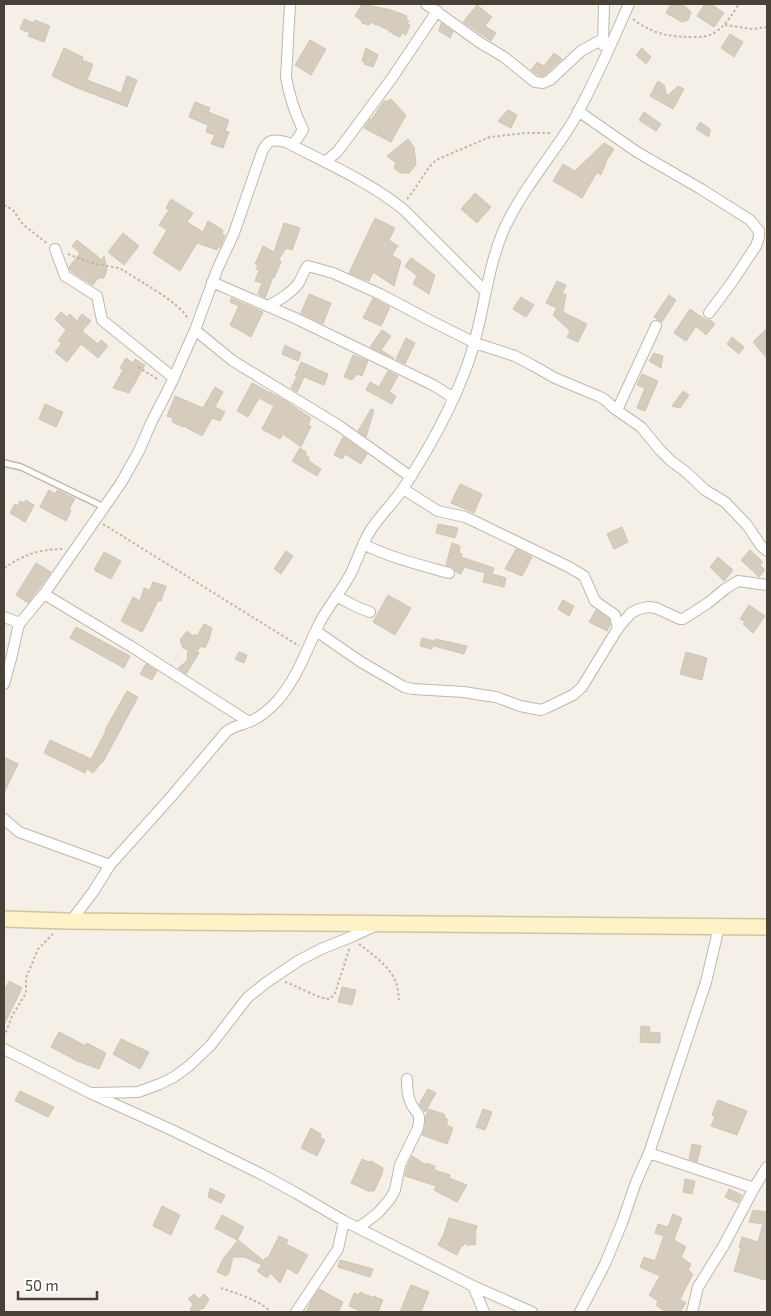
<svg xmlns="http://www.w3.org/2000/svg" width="771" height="1316" viewBox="0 0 771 1316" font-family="'Exo 2',sans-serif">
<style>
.building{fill:#d5ccbe;stroke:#d0c5b1}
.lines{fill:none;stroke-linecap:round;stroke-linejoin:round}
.lane-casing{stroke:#bfb8ab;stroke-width:8}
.street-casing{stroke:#bfb8ab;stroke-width:12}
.secondary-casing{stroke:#d3c599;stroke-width:18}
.path{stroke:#c1b59c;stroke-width:2;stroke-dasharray:2.5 2.5;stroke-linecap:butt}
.lane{stroke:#fff;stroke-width:5}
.street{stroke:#fff;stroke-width:10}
.secondary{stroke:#fdf2c8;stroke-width:15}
</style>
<rect width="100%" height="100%" fill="#f4f0e8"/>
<!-- building -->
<path class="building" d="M362 4 391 10 407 16 406 19 409 21 407 24 410 25 406 35 402 33 400 37 393 34 392 32H389V30L370 22 369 25 362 23 361 20 355 16Z
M671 4H680L686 7 691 12 688 20 682 22 666 13Z
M705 4H711L724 13 714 27 697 16Z
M477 5 492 17 485 26 496 33 491 41 463 22Z
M24 19 33 23 35 20 50 26 44 42 28 36 30 33 20 29Z
M441 23 453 32 450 38 439 31Z
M730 34 743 42 734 57 721 48Z
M310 40 326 49 311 75 295 65Z
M64 48 83 57 82 60 93 64 87 80 121 93 127 76 137 80 127 107 75 87 52 76Z
M366 48 378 55 373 67 364 64 365 62 362 61Z
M642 48 651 57 646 64 636 55Z
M554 53 562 59 546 74 542 76 538 75 531 70 537 62 544 66Z
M658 81 664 85 667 96 678 86 684 89 673 109 650 96Z
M391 99 406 115 391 142 364 128 370 119 371 120 384 101H388Z
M195 102 210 108 208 112 229 120 225 131 229 132 223 148 211 144 215 135 206 132 208 125 189 117Z
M508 110 517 115 511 128 498 121Z
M644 112 661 124 656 131 639 120Z
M700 122 710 129 709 137 696 129Z
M408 139 414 147 416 165 409 173H400L394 168 396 163 387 156Z
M604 143 614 149 609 157H608L601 175 597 172 582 198 553 181 563 164 575 171Z
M475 193 491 207 477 223 461 209Z
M171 199 193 213 187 222 203 232 208 221 223 230 222 234 225 235 220 247 218 248 217 250 197 243 180 271 153 253 167 230 159 225 169 210 166 208Z
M375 218 395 228 389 240 398 246 392 255 401 261 394 286 373 272 369 281 349 273Z
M284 223 300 228 292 250 286 248 279 259 281 262 274 278 273 277 265 298 258 294 262 283 255 281 259 270 256 269 258 265 255 264 263 246 274 252Z
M123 233 139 246 124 265 108 252Z
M77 240 102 260 104 256 107 270 104 278H98L93 285 75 274 70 270 69 267 80 253 72 246Z
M411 258 435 275 429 294 413 284 417 276 405 266Z
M557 281 566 285 560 298 561 299 563 294H566L563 312 587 324 578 342 567 337 570 331 553 315 557 308 546 303Z
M309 294 331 303 323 324 301 313Z
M669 295 676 300 662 322 654 317Z
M521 297 534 305 526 317 513 309Z
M231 298 263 312 251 337 230 325 239 306 230 302Z
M373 298 390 307 381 326 363 318Z
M690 309 706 320H710L715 324 706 335 696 326 686 341 674 333Z
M61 312 67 317 70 314 77 321 82 314 91 321 82 331 98 344 101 340 108 346 98 358 81 344 67 362 55 352 62 343 58 341 66 330 55 319Z
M767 328V358L753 342Z
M382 330 391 336 381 350 394 358 370 347Z
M732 337 744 347 739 354 727 344Z
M406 338 415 343 405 364 396 359Z
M285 345 301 353 298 361 282 354Z
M654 353 663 356 661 368 649 361Z
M353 355 368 361 362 376 357 374 352 380 344 377Z
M126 358 133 363 135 359 145 365 129 393 113 388 123 370 120 368Z
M301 362 328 374 324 385 304 377 297 392 291 388 297 377 295 376Z
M388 371 398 376 389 392 396 396 392 404 366 390 370 382 379 387Z
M642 374 658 381 645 411 637 408 645 388 637 385Z
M252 383 284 400 311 418 308 425 311 426 301 447 283 434 280 439 262 429 274 406 259 398 248 417 237 411Z
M215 387 223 392 215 407 225 412 220 421 212 418 202 436 184 426 183 427 172 422 173 418 167 416 175 396 203 408Z
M683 391 689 395 680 408 672 406Z
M45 404 63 412 56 427 39 419Z
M371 409 374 410 366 437 358 431Z
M343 437 367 454 361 464 345 454 342 459 334 455Z
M300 448 306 452V456L309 457V461L321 469 317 476 292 461Z
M460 484 482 494 474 513 451 503Z
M49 490 55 494 57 490 75 499 69 509 71 510 66 521 40 507Z
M26 500 34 505 25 522 10 513 15 504 18 506 20 501 24 503Z
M438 524 458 528 455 538 436 533Z
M622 527 628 542 614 549 607 534Z
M452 543 460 546 459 553 462 554 461 557 494 568 492 574 506 578 504 587 483 582 485 573 464 567 461 574 456 572 454 568 446 565Z
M516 549 532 557 522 576 505 569Z
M750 550 763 562 760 565 765 570 759 577 741 560Z
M286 551 293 556 281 574 274 569Z
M104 552 121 561 111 579 94 570Z
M718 557 733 570 724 581 710 567Z
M36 563 51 572 28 603 16 595Z
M153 582 166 586 161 601H158L142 632 121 621 133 597 140 601 144 588 150 590Z
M388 595 411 608 395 635 373 622Z
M563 600 574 606 569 616 558 609Z
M749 605 765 616 753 633 743 624 745 622 740 619Z
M596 610 609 619 610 625 607 631 589 622Z
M204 624 212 628 209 639 205 648 201 646 195 654 198 652 199 653 186 674 178 668 187 661 188 650 183 648 180 640 187 631 193 636 195 634 197 636Z
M76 627 130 656 124 668 70 638Z
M422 638 434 641 432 649 420 646Z
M435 639 467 646 464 654 434 646Z
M239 652 247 655 244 663 235 659Z
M686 652 707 658 702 680 680 674Z
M146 664 157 671 152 680 140 674Z
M127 691 138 697 103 762H102L93 773 87 768 85 773 44 753 50 740 91 759 106 731 105 730Z
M4 757 18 764 4 793Z
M9 981 22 988 4 1025V991Z
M342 987 356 990 352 1005 338 1002Z
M641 1026 650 1027 649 1032 660 1033V1043L640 1042Z
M59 1032 86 1046 87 1043 106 1053 99 1069 77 1061 51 1047Z
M121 1039 149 1052 140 1069 113 1054Z
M428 1089 436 1093 425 1112 419 1104Z
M20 1091 54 1107 48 1117 15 1101Z
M718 1100 747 1111 737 1135 711 1126 715 1116 712 1115Z
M428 1109 444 1114 445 1118 447 1119V1125L453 1128 447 1144 422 1135 425 1129 426 1116Z
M483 1109 492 1112 485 1130 476 1127Z
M311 1128 321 1134 320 1137 325 1140 317 1156 301 1148Z
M692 1144 701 1146 697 1162 689 1159Z
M412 1156 426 1165V1163L435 1166 434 1170 450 1175 449 1178 467 1185 457 1202 434 1190 436 1186 405 1176 407 1167Z
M362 1159 368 1162 371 1161 383 1168 382 1174 374 1191H368L351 1183Z
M685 1179 695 1181 692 1194 683 1192Z
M210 1188 225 1195 221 1203 208 1197Z
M729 1189 742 1195 738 1203 725 1197Z
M162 1206 180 1215 171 1235 153 1226Z
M753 1210 767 1212V1270L765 1280 734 1271 741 1248 739 1247 742 1237 758 1242 763 1224 749 1222Z
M673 1214 682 1218 674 1240 686 1247 681 1257 691 1264 688 1270 693 1274 680 1299 686 1303 680 1312H666L656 1305 658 1301 649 1295 660 1276 640 1267 644 1257 655 1261 664 1236 655 1233 658 1224 668 1227Z
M222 1215 244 1227 237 1240 215 1228Z
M449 1218 477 1226 475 1233 476 1236 475 1245 470 1244 469 1246 465 1243 463 1246 462 1245 457 1255 438 1245 443 1236Z
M279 1236 288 1240 286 1244 308 1255 297 1274 287 1268 280 1283 270 1273 267 1278 257 1271 262 1265 244 1257H233L229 1273 226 1276 217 1272 223 1259 238 1240 264 1261 266 1257 268 1258Z
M340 1260 373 1269 370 1277 338 1267Z
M411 1285 429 1292 421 1312H400Z
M319 1289 343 1302 338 1312H306L312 1300Z
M360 1292 374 1298V1296L383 1300 378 1312H362L349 1306 354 1293 359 1295Z
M194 1294 199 1299 204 1294 209 1299 204 1308 201 1309 198 1312 190 1310 193 1304 188 1299Z"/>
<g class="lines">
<defs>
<path id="lane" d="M4 463 21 467 104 507"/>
<path id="street" d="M290 4 286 77C289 95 295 113 303 130L293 145
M426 4 479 42 504 57 535 82 543 83 550 80 581 51 603 39
M603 45 604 4
M578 111 637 152 701 189 750 220 759 231V237L756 246 732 282 709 313
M325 162 338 151 392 78 437 11
M55 249 65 276 97 296 102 320 174 378
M212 282 295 318 433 385 454 398
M268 306C279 300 290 294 298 284 302 278 303 271 308 266L333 273 380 294 429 320 475 343 515 356 532 365 555 378 598 396 604 399 615 409 641 427 660 450 671 461 686 472 705 490 725 502 747 525 761 546 767 551
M195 330 233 361 338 425 411 477
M617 410 656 326
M403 489 438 511 465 517 476 522 569 567 584 576 595 601 615 615 618 629
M363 544C391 558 420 565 449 573
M44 594 132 647 249 722
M336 596 357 607 370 612
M4 617 20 623
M316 631 361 662 404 687 413 689 464 692 482 695 496 697 520 706 541 710 546 708 573 695 582 687 618 628 631 613 639 609 648 607 656 608 680 619H683L708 603 725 589 738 581 767 585
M4 684 11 659 18 628 20 623 44 594 121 483 139 451 151 423 170 386 195 330 217 270 234 233 262 152C268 139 273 139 286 142 326 163 368 181 403 209L486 292
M4 819 19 832 110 865
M71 921 93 892 110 865 171 797 226 732C233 726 241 725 249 722 261 717 271 708 279 699 298 676 307 649 319 624 328 606 342 591 351 573 358 559 362 544 370 531 380 515 394 503 404 487 429 449 451 409 467 366 484 321 485 271 505 227 523 189 550 158 572 123 594 85 611 44 629 4
M4 1049 90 1093 174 1131 261 1174 296 1193 344 1221 473 1286 532 1312
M93 1093 138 1092 160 1084 174 1077 189 1066 210 1046 248 997 267 982 298 961 321 949 351 937 375 926
M649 1153 754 1188
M358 1228 378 1213 390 1199 395 1190 400 1165 418 1128C422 1109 414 1114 410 1101 407 1094 407 1087 407 1079
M473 1286 484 1312
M296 1312 338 1249 344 1221
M580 1312 605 1264 622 1223 636 1182 649 1153 706 982 719 927
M692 1312 698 1287 724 1245 754 1188 767 1167"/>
<path id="secondary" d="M4 919 66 921 767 927"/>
</defs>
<!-- lane casing -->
<use href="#lane" class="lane-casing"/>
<!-- street casing -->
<use href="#street" class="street-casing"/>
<!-- secondary casing -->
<use href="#secondary" class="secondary-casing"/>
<!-- path -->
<path class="path" d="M633 19C654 35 670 37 695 37 704 37 710 36 717 31 727 24 732 14 739 4
M725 25 752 29 767 27
M407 199 414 190 429 167 436 160 490 137 526 133H552
M4 205 13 210 21 222 26 227 48 244
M68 254 91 263 118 268 123 270C139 281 181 303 188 319
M138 367 159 380
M103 524 299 646
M4 568C26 554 36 550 62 549
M359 944C372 954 388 965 395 980 398 986 398 993 399 1000
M285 982C295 985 321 1000 330 999L335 993 350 947
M4 1037 12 1016 26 993V978L38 949 53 934
M221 1288C236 1293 259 1300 271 1312"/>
<!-- lane -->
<use href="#lane" class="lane"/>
<!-- street -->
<use href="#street" class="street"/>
<!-- secondary -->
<use href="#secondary" class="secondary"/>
</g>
<!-- border -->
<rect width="771" height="1316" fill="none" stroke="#474137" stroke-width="10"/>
<!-- scale -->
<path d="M18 1291v8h79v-8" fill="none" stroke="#474137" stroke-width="2.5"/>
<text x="25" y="1291" font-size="15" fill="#474137" stroke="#ffffff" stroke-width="4" paint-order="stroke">50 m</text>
</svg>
